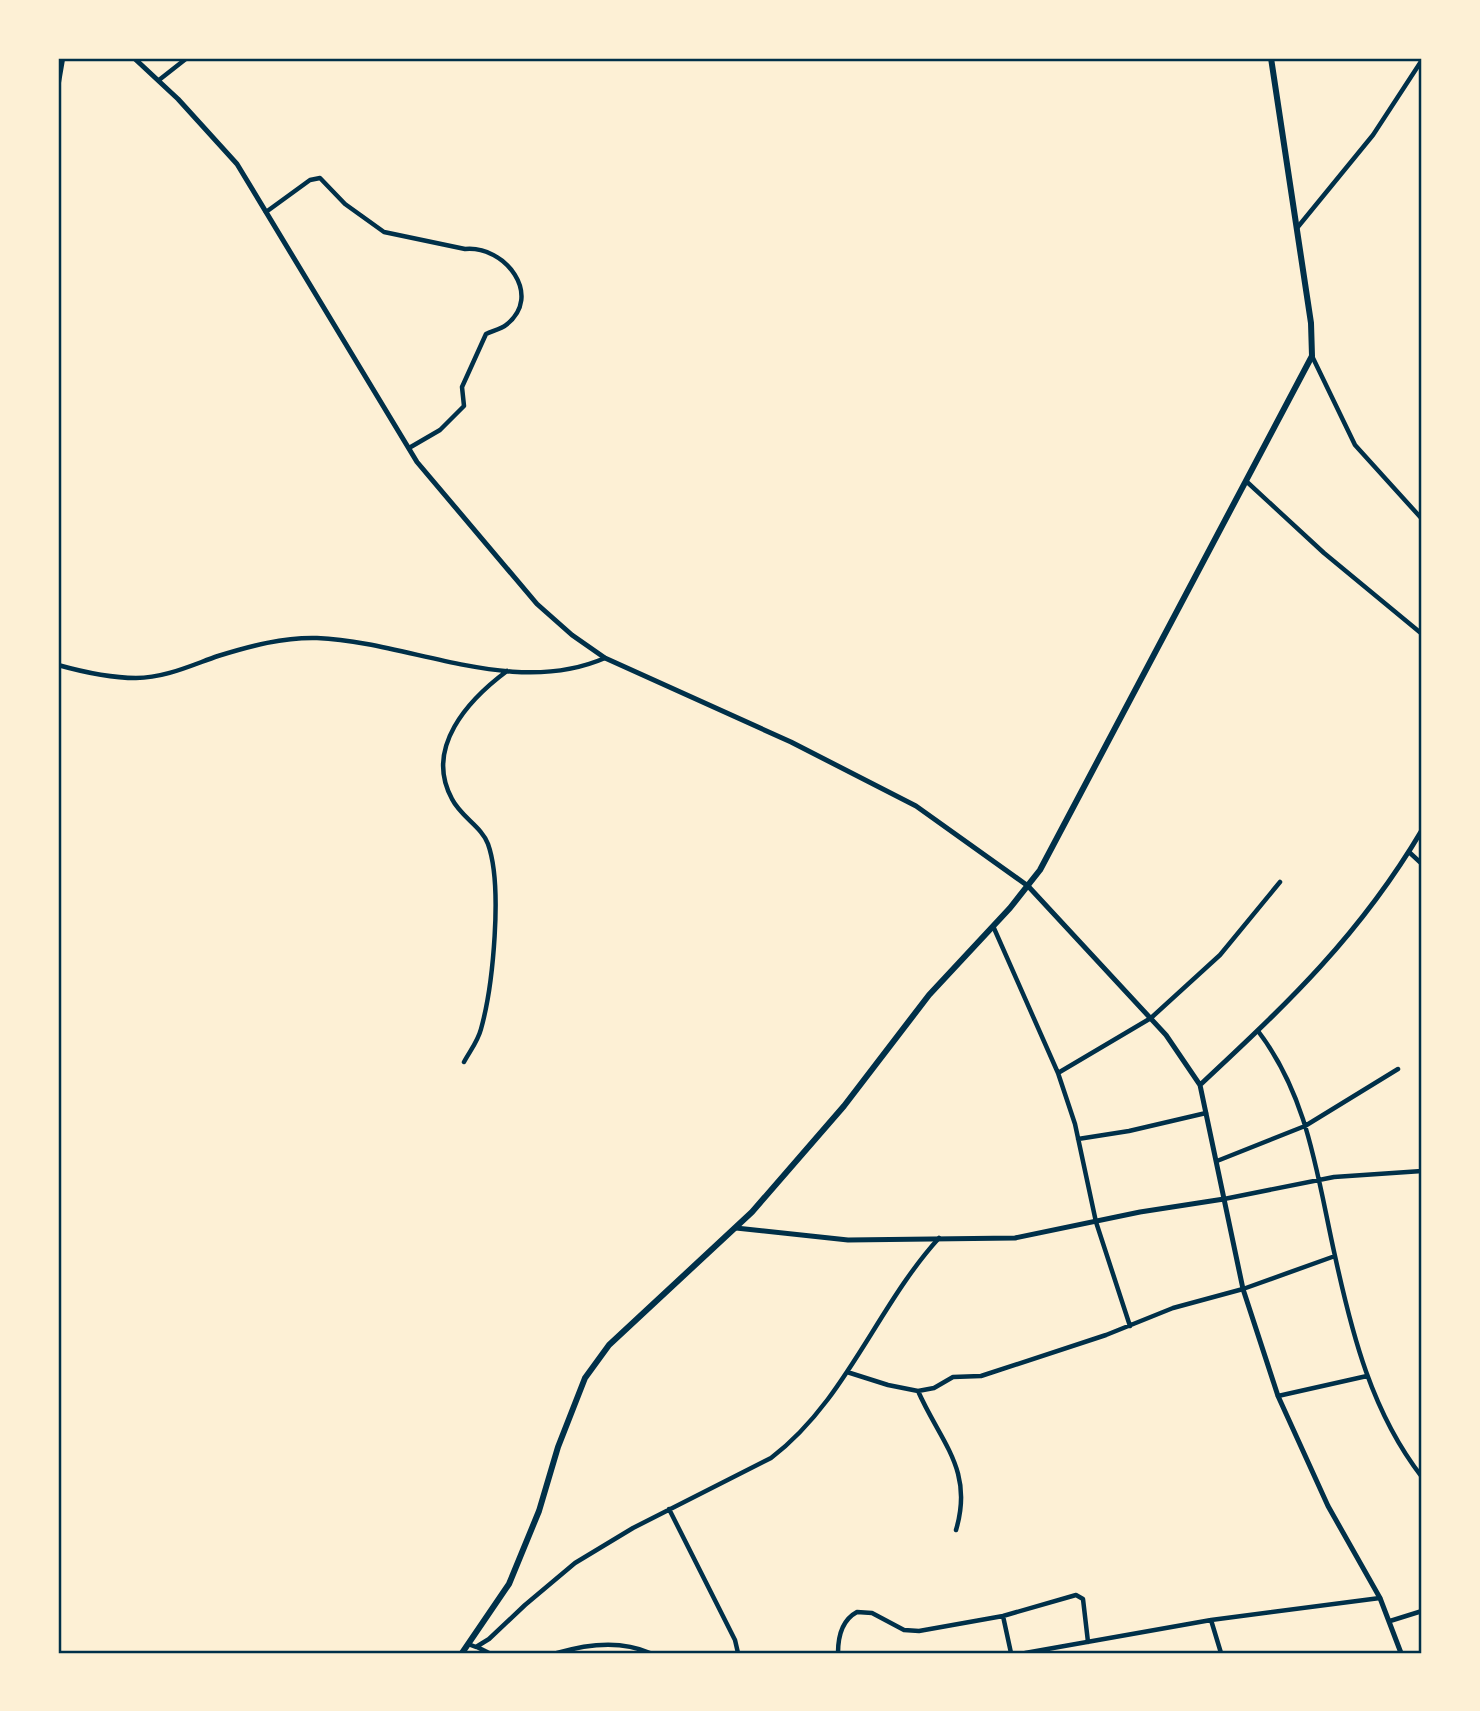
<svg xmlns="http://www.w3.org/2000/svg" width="1480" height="1711" viewBox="0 0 1480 1711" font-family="'Fira Sans Condensed',sans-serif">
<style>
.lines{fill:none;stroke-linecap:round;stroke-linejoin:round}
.minor{stroke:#003049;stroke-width:4.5}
.tertiary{stroke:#003049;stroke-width:5}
.secondary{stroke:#003049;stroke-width:6}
.neatline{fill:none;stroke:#003049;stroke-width:2.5}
</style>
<rect width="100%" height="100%" fill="#fdf0d5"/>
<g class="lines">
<!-- minor -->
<path class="minor" d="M159 80 187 58
M58 87 63 58
M266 212 310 180 320 178 345 204 384 232 465 249C505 245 544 296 506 325 501 329 492 331 486 334L462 387 464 406 440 430 409 448
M1297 228 1373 135 1422 60
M1312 356 1355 445 1422 519
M1246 481 1324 553 1422 634
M58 665C83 672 110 678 136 678 165 678 192 665 218 656 250 646 284 637 317 638 411 642 513 698 605 658
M1409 852 1422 864
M993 926 1058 1073 1075 1124 1096 1222 1130 1326
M1258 1031C1309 1098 1317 1176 1335 1256 1352 1334 1372 1413 1422 1477
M464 1062C470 1051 478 1041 481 1029 493 986 503 886 488 844 482 827 461 817 452 799 424 748 468 700 507 671
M1058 1073 1151 1018 1220 955 1280 882
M1078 1139 1129 1131 1206 1113
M1217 1161 1305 1126 1398 1069
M1224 1199 1334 1177 1422 1171
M847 1372 888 1385 918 1391 934 1388 953 1377 981 1376 1106 1335 1173 1308 1243 1289 1335 1256
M918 1391C941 1443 974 1470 956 1530
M1278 1396 1367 1376
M669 1509 735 1640 738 1653
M1003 1616 1011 1653
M1211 1620 1221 1653
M1390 1621 1422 1611
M468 1644 476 1647 489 1639 525 1605 575 1563 633 1528 771 1458C846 1401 877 1306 939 1238
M477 1647 489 1653
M557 1653C587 1644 621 1640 650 1653
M838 1653C838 1636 842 1620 857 1612L872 1613 904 1630 919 1631 1003 1616 1076 1595 1083 1599 1088 1642
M1025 1653 1211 1620 1380 1598"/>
<!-- tertiary -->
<path class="tertiary" d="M134 58 178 99 237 164 417 462 537 604 572 635 605 658 791 742 916 806 1028 886 1166 1035 1200 1085 1243 1289 1278 1396 1328 1506 1380 1598 1401 1653
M1200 1085C1288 1003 1360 935 1422 830
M736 1228 848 1240 1015 1238 1140 1212 1224 1199"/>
<!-- secondary -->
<path class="secondary" d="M462 1653 509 1584 539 1511 558 1447 585 1378 609 1345 752 1212 844 1106 929 995 1010 908 1040 870 1312 356 1311 323 1271 58"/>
</g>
<!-- border -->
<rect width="1480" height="1711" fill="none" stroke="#fdf0d5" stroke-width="119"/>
<rect x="60" y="60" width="1360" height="1592" class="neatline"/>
</svg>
